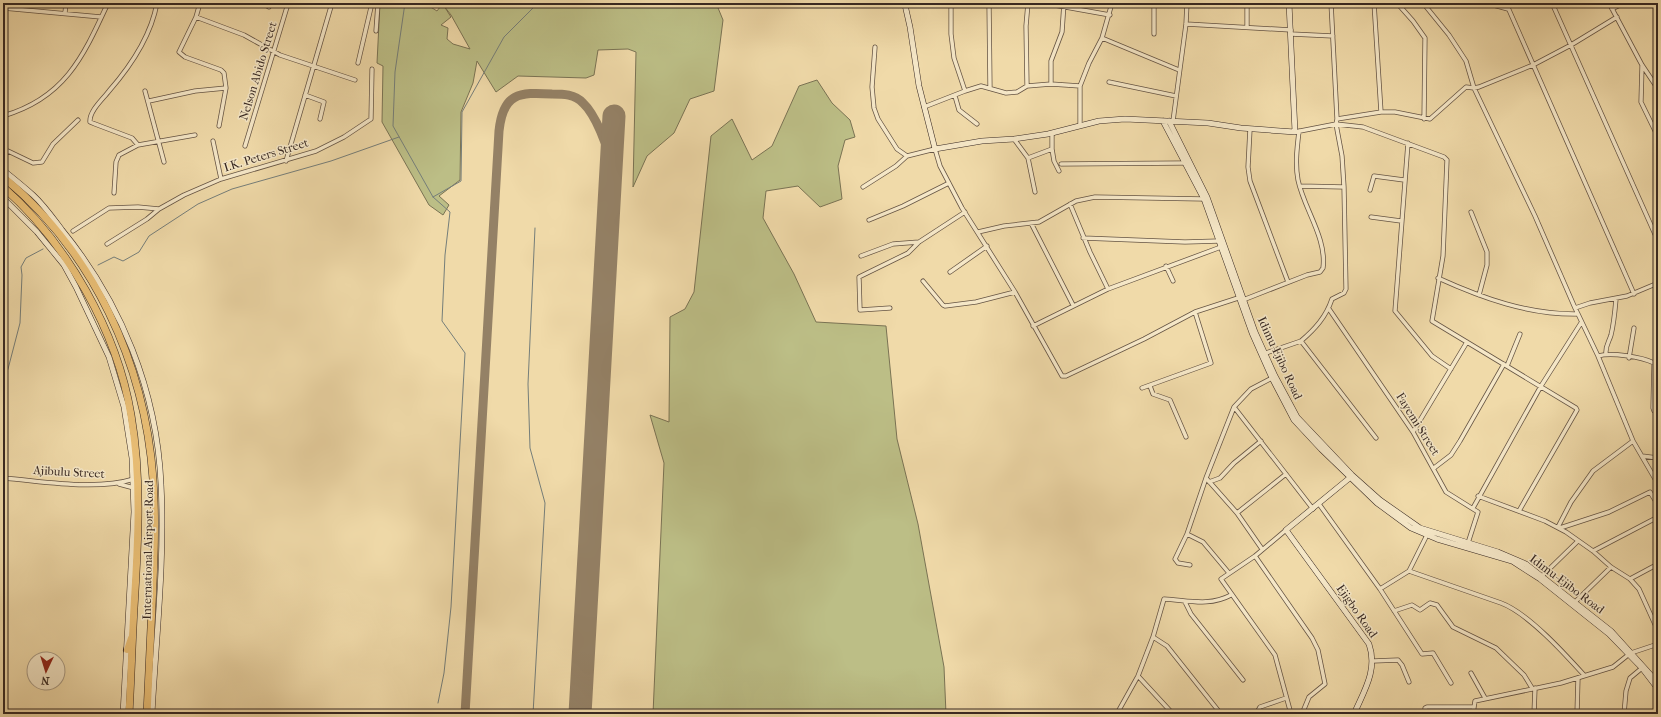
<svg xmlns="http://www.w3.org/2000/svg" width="1661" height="717" viewBox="0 0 1661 717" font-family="'IM FELL French Canon',serif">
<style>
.green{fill:#bcbe86;stroke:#7a7354;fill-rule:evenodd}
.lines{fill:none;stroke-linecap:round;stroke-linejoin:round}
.stream{stroke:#757e7a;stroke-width:1}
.taxiway{stroke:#948166;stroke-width:9}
.runway{stroke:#948166;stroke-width:23}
.street-casing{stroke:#655444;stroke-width:5}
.secondary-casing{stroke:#372822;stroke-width:6}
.primary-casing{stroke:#372822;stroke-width:8}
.highway-casing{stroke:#372822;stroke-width:8}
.street{stroke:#f5e7c7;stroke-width:3.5}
.secondary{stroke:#f5e7c7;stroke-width:5}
.primary{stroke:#e8bd74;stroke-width:6}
.highway{stroke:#e8bd74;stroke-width:7}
.labels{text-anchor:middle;stroke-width:3;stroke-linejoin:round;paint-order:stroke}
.street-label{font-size:12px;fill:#372822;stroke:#f5e7c7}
</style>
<rect width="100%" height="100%" fill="#f0daa9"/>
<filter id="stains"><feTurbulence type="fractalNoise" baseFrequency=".005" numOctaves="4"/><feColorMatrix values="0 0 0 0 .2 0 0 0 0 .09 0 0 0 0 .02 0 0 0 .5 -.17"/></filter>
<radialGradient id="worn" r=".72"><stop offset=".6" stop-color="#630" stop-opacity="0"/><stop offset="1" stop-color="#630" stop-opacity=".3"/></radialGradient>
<!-- green -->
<path class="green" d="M380 3H431L429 6 437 11 443 3H716L723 20 714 91 690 99 674 133 647 156 633 187 636 52 628 49 598 50 594 75 586 78 518 76 496 92 477 61 473 83 461 112 460 180 439 196 449 205 443 215 429 205 382 122 383 66 377 63ZM444 6 451 15 470 49 453 44 447 39 448 28 441 25 451 17Z
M817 80 832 103 850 120 855 137 845 140 838 166 842 199 820 207 798 186 766 191 763 218 794 274 816 322 886 326 897 439 918 524 944 667 946 714H653L664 463 650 415 669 422 670 317 685 309 694 292 711 136 732 119 752 160 772 146 799 86Z"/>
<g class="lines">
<!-- stream -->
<path class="stream" d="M405 3 395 72 393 126 433 197 450 212 445 255 442 321 465 353 451 607 444 673 438 703
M433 197 461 181 462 112 504 37 538 3
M98 265 114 257 123 261 139 252 149 236 198 204 232 189 331 161 399 137
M3 379 8 369 20 323 22 275 21 267 26 258 43 249
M533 714 545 503 530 448 528 384 535 228"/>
<!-- taxiway -->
<path class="taxiway" d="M465 714 499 131C503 93 519 92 552 94 563 94 575 94 583 103 596 115 607 146 612 163"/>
<!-- runway -->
<path class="runway" d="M580 714 614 116"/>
<defs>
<path id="street" d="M200 3 196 17 179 52 185 57 221 70 224 73 226 88 219 126
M262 3 269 7
M989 3 990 88
M1043 3 1110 15
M1064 3 1062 32 1051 61V84L1080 86
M1154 3V34
M1247 3V27
M1331 3 1337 119
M1374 3 1381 112
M1397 3 1413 21 1425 38 1424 119
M1423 3 1449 35 1466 61 1474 88 1535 216 1575 308
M1486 3 1508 9
M1506 3 1634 294
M1552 3 1658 241
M1609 3 1642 65 1658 89
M3 8 101 17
M1612 9 1624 3
M65 13 66 3
M196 17 244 35 280 55 355 80
M1186 24 1291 30
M376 31 378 3
M1291 34 1333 36
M1102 38 1179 70
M875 47 872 87 874 108 878 119 897 149 907 156
M358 63 372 3
M1642 66 1641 102 1658 137
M1109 82 1176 96
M1027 86 1026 26 1028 3
M145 91 164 162
M965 91 981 86 1006 93 1017 92 1027 86 1051 84
M305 95 324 102 320 119
M955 96 959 110 977 124
M149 101 195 91 226 88
M924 107 965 91 954 58 951 34V3
M3 116C65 98 83 57 108 3
M1173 121 1186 24 1187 3
M1080 124V86L1089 63 1102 38 1112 3
M1250 129 1248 167 1250 181 1288 282
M1295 132 1336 124 1363 127 1444 157 1447 160 1443 256 1432 321 1576 408 1577 410 1519 511
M1014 139 1028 158 1035 192
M213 141 221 179
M1408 143 1395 311 1432 356 1451 369
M138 145 132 138 95 124 90 122C89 111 103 99 109 91 130 67 151 36 157 3
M245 146 287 7 290 3
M1052 149 1054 161 1059 171
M3 157 8 151 33 163 42 162 53 144 78 120
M1028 158 1052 149V133
M286 161 332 3
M1061 164 1186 163
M1300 186 1344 187
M863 187 896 166 907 156 935 149 940 166 962 208 1015 292 1062 376H1066L1144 339 1195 312 1238 298
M1370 190 1374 176 1404 180
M114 193 116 162 119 155 138 145 195 135
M1070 204 1090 252 1108 289
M1471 212 1487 252V265L1479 295
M1371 217 1401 221
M869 220 903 206 949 183
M1031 223 1073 305
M73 231 109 208 138 207 159 209 184 195 221 179 316 151 344 137 371 119 372 69
M978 232 1004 226 1039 222 1076 201 1095 197 1204 199
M1083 238 1185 242 1219 241
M107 244 147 219 159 209
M861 256 893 244 919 242
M1166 266 1173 281
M950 272 987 246
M1438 278C1482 298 1529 315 1578 314L1598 356 1633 441 1658 484
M923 281 943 305 945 306 976 302 1015 292
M1243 300 1307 275 1320 272 1323 268C1327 238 1304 209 1298 180 1295 164 1297 148 1299 131
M890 308 860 310 859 277 908 253 919 242 965 212
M1329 309 1413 432 1446 492 1478 512 1468 543
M1578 314 1575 308 1590 303 1627 296 1658 283
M1033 326 1108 289 1221 247
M1266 353 1301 341
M1606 354C1605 346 1609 342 1611 335 1614 323 1615 311 1616 299
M1598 356C1611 352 1642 357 1654 363L1653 408 1654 411 1658 412
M1629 358 1634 328
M1507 366 1520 334
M1150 386 1153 394 1170 400 1186 437
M1142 388 1211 363 1195 312
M1234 407 1313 509
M1413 432 1467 342
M1376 438 1301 341C1315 329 1326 317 1332 299L1344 293 1346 289 1344 187 1342 156 1336 124 1337 119 1381 112H1395L1430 119 1466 87 1474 88 1479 87 1533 65 1571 45 1617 17
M1642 456 1658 458
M1434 468 1451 455 1460 441 1504 364
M3 478C43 481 95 491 134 479
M1206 478 1237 513 1262 549
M1209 482 1220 478 1234 463 1261 441
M119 484 134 488
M1478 496 1545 521 1566 532 1593 551 1611 567 1630 579 1639 589 1658 631
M1319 504 1380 589 1422 654 1433 653 1451 683
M1473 508 1541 386 1581 323
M1237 513 1286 474
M1558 527 1571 502 1593 471 1633 441
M1560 528 1609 512 1650 492 1658 505
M1286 530 1255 556 1221 579 1275 655 1291 714
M1187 534 1203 542 1229 573
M1593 551 1658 517
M1255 556 1312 638 1318 650 1325 684 1309 697 1302 714
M1190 565 1178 563 1175 559 1187 534 1206 478 1234 407 1251 389 1272 378
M1409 571 1501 603C1528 613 1565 654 1584 675
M1542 576 1578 541
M1630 579 1658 564
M1380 589 1409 571 1427 535
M1185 602 1191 614 1243 680
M1575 602 1611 567
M1394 611 1412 605 1420 610 1430 603 1437 605 1453 627 1496 648 1524 675 1532 688
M1153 637 1164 599C1187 600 1209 607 1231 595
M1631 653 1658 644
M1373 661 1398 660 1402 665 1409 682
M1471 673 1485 698
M1138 676 1173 714
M1118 714 1119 710 1138 676 1153 637 1167 646 1221 714
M1256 714 1260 707 1286 698
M1425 714V708L1427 707H1473
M1473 714 1475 701 1561 683 1613 667 1628 655
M1534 714 1535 688
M1577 714 1578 678
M1624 714 1626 691 1630 678 1642 668"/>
<path id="secondary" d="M915 3 905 5 910 27 919 86 935 149 982 141 1014 139 1048 134 1099 121 1125 119 1208 123 1241 128 1295 132 1289 3
M1163 121 1204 199 1252 333 1272 378 1294 420 1321 449 1377 503 1411 528 1437 539 1512 561 1540 579 1609 634 1642 668 1658 689
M1169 121 1207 197 1255 332 1275 376 1297 417 1352 475 1380 500 1420 528 1498 552 1526 564 1611 631 1658 683
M3 170C13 178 23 186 33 195 44 205 53 218 62 230 121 302 157 391 161 484 165 561 156 638 152 714
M3 198 37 232 64 265 76 287 109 357 124 407 132 458 134 512 123 714
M1352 476 1286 530 1369 644C1378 670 1364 691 1354 714"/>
<path id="primary" d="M127 650 131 638"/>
<path id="highway" d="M3 177C93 251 145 363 153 479 156 521 154 563 152 606 150 642 149 678 147 714
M3 187C67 243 117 331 131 415 142 479 138 544 134 608 132 643 131 679 129 714"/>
</defs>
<!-- street casing -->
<use href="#street" class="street-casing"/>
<!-- secondary casing -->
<use href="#secondary" class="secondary-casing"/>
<!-- primary casing -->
<use href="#primary" class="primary-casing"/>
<!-- highway casing -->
<use href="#highway" class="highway-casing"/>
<!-- street -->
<use href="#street" class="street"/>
<!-- secondary -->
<use href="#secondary" class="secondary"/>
<!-- primary -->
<use href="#primary" class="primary"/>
<!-- highway -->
<use href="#highway" class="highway"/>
</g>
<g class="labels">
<!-- street labels -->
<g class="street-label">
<text transform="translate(258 71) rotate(-73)" y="4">Nelson Abido Street</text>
<text transform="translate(266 155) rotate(-17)" y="4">I.K. Peters Street</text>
<text transform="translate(1280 358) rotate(65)" y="4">Idimu-Ejibo Road</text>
<text transform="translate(1418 424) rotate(58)" y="4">Fayemi Street</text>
<text transform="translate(69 472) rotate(3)" y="4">Ajibulu Street</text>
<text transform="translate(148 550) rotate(-89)" y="4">International Airport Road</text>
<text transform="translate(1567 584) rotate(37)" y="4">Idimu-Ejibo Road</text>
<text transform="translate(1357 611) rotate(55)" y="4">Ejigbo Road</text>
</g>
</g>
<!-- margin -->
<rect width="1661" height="717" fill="none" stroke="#f0daa9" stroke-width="16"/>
<rect x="4" y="4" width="1653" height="709" fill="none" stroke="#372822" stroke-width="2"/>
<rect x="8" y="8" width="1645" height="701" fill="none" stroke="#372822"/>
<!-- north arrow -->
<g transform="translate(46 671) rotate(184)"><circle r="19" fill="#f5e7c7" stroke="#a99b85"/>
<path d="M0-3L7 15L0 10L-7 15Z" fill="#8f2418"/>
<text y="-6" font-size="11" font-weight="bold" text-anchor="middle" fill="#372822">N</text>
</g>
<rect width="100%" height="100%" filter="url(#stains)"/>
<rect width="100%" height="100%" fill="url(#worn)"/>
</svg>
